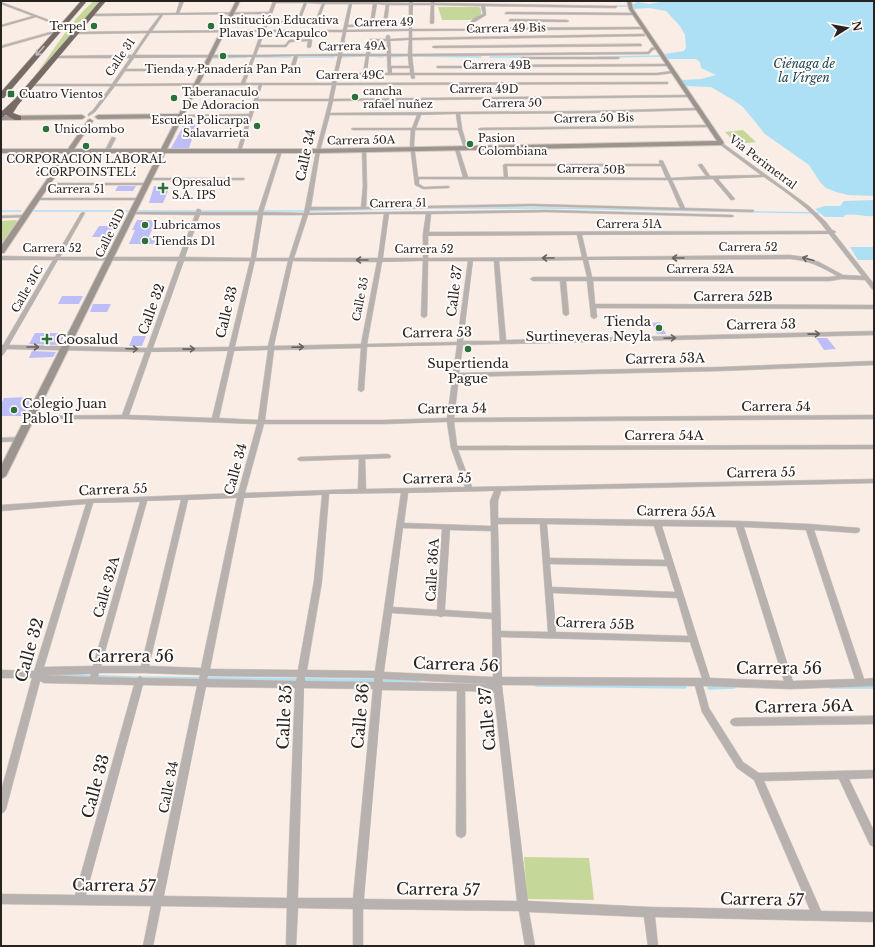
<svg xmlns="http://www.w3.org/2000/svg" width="875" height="947" viewBox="0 0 875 947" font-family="'Libre Baskerville',serif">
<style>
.green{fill:#c6d899}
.water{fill:#aee0f5}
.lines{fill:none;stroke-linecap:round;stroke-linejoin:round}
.stream-far1{stroke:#aee0f5;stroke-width:1.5}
.stream{stroke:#aee0f5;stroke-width:3.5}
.building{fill:#bdbef7}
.street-casing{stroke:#d3c9c2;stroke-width:1}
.secondary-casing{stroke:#d3c9c2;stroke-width:2}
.highway-casing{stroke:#d3c9c2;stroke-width:1}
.street{fill:#b7b2af;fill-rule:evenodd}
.secondary{fill:#9c948f;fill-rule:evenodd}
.highway{fill:#776c65;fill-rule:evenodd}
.oneway{stroke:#c2bbb8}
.oneway2{stroke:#686360}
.poi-dot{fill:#2c703b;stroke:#fffcfb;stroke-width:1.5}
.labels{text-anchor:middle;stroke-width:4;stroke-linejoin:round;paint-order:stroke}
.far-poi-label{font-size:11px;fill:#272320;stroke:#fffcfb;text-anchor:start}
.far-street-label{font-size:11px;fill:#272320;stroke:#fffcfb}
.far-water-label{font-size:12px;font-style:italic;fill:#1b4352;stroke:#fffcfb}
.street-label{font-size:13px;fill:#272320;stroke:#fffcfb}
.poi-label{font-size:13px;fill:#272320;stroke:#fffcfb;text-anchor:start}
.near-street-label{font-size:16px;fill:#272320;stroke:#fffcfb}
</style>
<rect width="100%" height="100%" fill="#f9ede5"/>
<!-- green -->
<path class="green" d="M94 1H101L13 104H10C18 94 28 84 36 74 55 49 70 21 94 1Z
M438 7H479L481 9V15L470 20H442Z
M743 130 756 142 737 144 725 132Z
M16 220 18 222 1 247V221Z
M524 857 589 858 594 900 527 899Z"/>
<!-- water -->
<path class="water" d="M666 1H874V196L848 195 836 192 826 188 820 182 809 165 765 134 743 107 733 100 711 87 685 86 682 80 701 79 716 75 701 68 700 62 696 59H668L664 54 684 51 686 48 685 35 680 26 666 11 650 8 634 9 633 4 638 2 649 4Z
M874 200V216C864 217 854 213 845 215L844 217H825L815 209 825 206H840L844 201Z
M850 247H874V260H858Z"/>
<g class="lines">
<!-- stream-far1 -->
<path class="stream-far1" d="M615 6H634
M369 56 383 57
M412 56 481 57
M255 57H291
M297 57H334
M341 57 363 56
M390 57 406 56
M490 57H525
M598 57 665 56
M213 58 246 57
M1 211H21
M34 211H306L427 208H550L819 213"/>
<!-- stream -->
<path class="stream" d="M50 675 133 678 419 681
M536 685 685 687
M831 687H874
M709 688 734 687"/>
</g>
<!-- building -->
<path class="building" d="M185 123 197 124 189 148H171Z
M51 154H61L55 163H46Z
M118 186H136L133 191H115Z
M154 186H170L163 203H149Z
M137 220H157L148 238 160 237 157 244H129L135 230H132Z
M99 226H115L109 237H92Z
M62 296H83L79 304H58Z
M93 304H111L107 312H90Z
M660 322 666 334H657L652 323Z
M35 333H65L60 345 29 344Z
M133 336H146L142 346H129Z
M816 338H827L836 349 824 350Z
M32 351 56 352 53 357 29 358Z
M32 397 23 416H1V404L4 398Z"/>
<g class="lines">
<defs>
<path id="street" d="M180 1H184L179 13 269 12 273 1 349 2V1H353L352 2 409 3V1H413V3H431V1H435L434 3 617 6 616 8 485 6 486 15 473 23 474 28 644 27 645 29 412 31V38L644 34 645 36 412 40V54L648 52 651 48 656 47 657 49 653 50 649 54 412 56 414 73H657L672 71H673V73L657 75H414L415 78 413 79 411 78V75H338L336 83 667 82H668V84L336 85 333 99 688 95H689V97L333 101 330 113 589 111 697 108H698V110L589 113 460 114 462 129 468 149 464 148 458 130H415L414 145 418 177H463L455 149 457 148 459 149 468 177H504L503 165 505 164H660L659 161 661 160 663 161 671 178 706 176 698 165 700 164H702L710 176 761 175 719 144V143L721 142 809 206 826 222 832 230 835 231 836 232 834 233 874 284V290L872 289 865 280 842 279 829 281H593L595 304 874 305V309L596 308 597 317 594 319 591 317 587 281H566L569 314 566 316 563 314 560 281H533L530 279 533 277H587L583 260 499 261 506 340 874 331V335L463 345 459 373 720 367 874 361V365L720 371 459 377 454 418 874 415V419L454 422 457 446 874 445V449L458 450 472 487 874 479V483L501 491 498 501V518L739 521 809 524 859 528 860 530 859 532 856 533 814 530 864 679 874 678V686L790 689 703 686 709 708 743 762 759 773 874 770V778L849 779 874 831V847L870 845 839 779 764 781 821 911 874 912V922L655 917 658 946H648L644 917 529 912 535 946H525L519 911 363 909V946H353V909L298 908 296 946H286L287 908 161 906 153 946H143L151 906 1 904V894L75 895 134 685 44 683 40 681 6 809 4 812 1 814V791L32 678H1V670L34 671 86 504 1 511V505L90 499 238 493 257 424 125 419H28L27 418 30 416 122 415 145 352 7 349 3 355 1 356V345H3L53 260H1V256L55 257 81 213 83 212 85 213 60 257H179L195 215 132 214H130V212H196L197 209H199L201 210V212H258L278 151 280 150 282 151 263 212 304 213 316 151 329 101H257L241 151 239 152 237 151 248 116 180 117 178 116 180 115 249 114 259 85 115 86 95 112 89 116H88V114L93 110 111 86H32L30 85 32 84H112L130 58H55L53 57 55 56 132 55 147 33 76 34 74 33 76 32 148 31 160 15 92 16 90 15 92 14 176 13ZM276 3H304L297 21 269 22ZM307 3 322 4 316 19 312 21H300ZM325 4H349L343 30H265L268 24C283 24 305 26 318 21ZM352 4H373L370 24 348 25ZM377 4 386 5 383 23 385 24 387 23 389 5H409V29L347 30V27L373 26ZM413 5H431L430 23 432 24 434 23V5L481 6 483 14C475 18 469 18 470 29H412ZM268 14 262 30 152 31 163 15ZM409 31V38L390 39V36L388 35 386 36V39H369L366 54H342L346 32ZM261 32 253 55H135L150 33ZM265 32H343L338 54 256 55 259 47H286L290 42 308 41 307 47 309 48 311 47 312 40 310 39 289 40 285 45H260ZM409 40 408 54H391L390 41ZM372 41H387V54H370ZM294 56 289 73 291 74 293 73 298 56H338L332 83H245L255 57ZM342 56H366L363 73H338ZM369 56H387L388 73H367ZM391 56H408L409 66H391ZM252 57 241 83 116 84 125 71H203L205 70 203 69H126L134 58ZM392 68H410V73H392ZM262 85H332L329 99H258ZM456 114 458 128H416L421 115ZM330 115H417L412 128H353L351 129 353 130H411L410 145 415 185 423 189 448 188 450 187 448 186 424 187 419 184V179L668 180 680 208 533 204 366 207 367 186 366 150 364 149 362 150 363 186 361 207H311L320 151ZM507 166H661L666 178 508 177ZM764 177C786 192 811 209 827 231L429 232 431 214 547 212 732 217 734 216 732 215 547 210 309 213 310 210 533 206 752 212 754 211V210L685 208 672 180 713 179 731 200H733L735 199 718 179ZM384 214 378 258H294L308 215ZM389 214H426L423 234V258H383ZM200 215H258L251 258 185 257ZM263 215H303L289 258H256ZM829 234 862 276 843 275 819 262 804 257 790 255 587 257 582 235ZM577 235 582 257 428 258V236ZM790 259C808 260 822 267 837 276L829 277H592L588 260ZM58 260 178 261 147 348 9 345ZM184 261H250L229 347 153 348ZM255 261H288L268 346 235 347ZM293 261 377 262 361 344 274 346ZM423 261 421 316 424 318 427 316 428 261H468L457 342 367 344 382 262ZM473 261H494L500 341H463ZM457 345 447 418 384 420H265L274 350 361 348 358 390 361 392 364 390 367 347ZM268 350 258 420 219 418 234 351ZM228 351 212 418 129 415 151 352ZM447 422 451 448 465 487 366 489 365 459 390 458 391 456 388 454 300 457 297 459 300 461 359 459 358 489 245 493 264 424H384ZM494 491 490 501 491 526 404 523 408 493ZM401 493 375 671 307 670 322 581 329 494ZM322 495 314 581 298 670 210 669 244 498ZM237 498 201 668 149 666 188 500ZM181 500 141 666H101L147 501ZM140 502 93 666 44 667 93 503ZM498 524H540L548 632 501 631ZM547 524 654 526 665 560 550 558ZM662 526 736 527 784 681 710 678ZM744 527 806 530 855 679 793 681ZM403 528 442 529 437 610 393 607ZM450 530 491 531 492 613 445 610ZM550 564 667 566 675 592 552 587ZM553 593 677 598 688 636 556 632ZM392 613 438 616 441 617 444 616 492 619 493 677 384 672ZM501 637 690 642 702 678 502 677ZM99 673H144L200 675 199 679 143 678 140 676 137 678 98 677ZM91 674 90 677 44 675H45ZM208 676 297 677 296 681 207 679ZM305 677 374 678V682L305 681ZM383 679 490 684 383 682ZM143 685 197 686 153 896 86 895ZM502 685 695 686 702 712 737 768 754 780 810 910 649 907 528 901ZM206 687 295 688 287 898 164 896ZM304 688 373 689 353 898H298ZM382 690 457 691 456 833 457 836 461 838 465 836 466 833 465 691 494 692 517 901 364 899Z
M1 2 65 26 62 27 36 17 1 27V25L33 16 1 4Z
M506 12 635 13 637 14 635 15 505 14Z
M510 19 567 20 569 21 567 22 509 21Z
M58 30 61 31 1 48V46Z
M641 44 642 46 434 48 432 47 434 46Z
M522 57H618L620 58 618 59H521Z
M668 64H669V66L488 67 486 68H438L436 67 438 66H484L486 65Z
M708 125H709V127L480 130 478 129 480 128Z
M112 137 116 138 108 153H104V152Z
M54 169H94L96 170 94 171H54Z
M147 178H243L245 179 243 180H147Z
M45 183H146L148 184 146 185H45Z
M35 198H139L141 199 139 200H35Z
M25 215 27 216V217L1 218V216Z
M19 437 22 439 21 441 1 442V438Z
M874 716V724L735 726 732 725 730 722 732 719 735 718Z"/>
<path id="secondary" d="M236 1H240L167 149H318L717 141 629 9 627 1H631L633 9 724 143 721 145 318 153H165L6 476 1 479V466L159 153H71L4 253H1V246L65 153H1V149H68L88 120 90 119 93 121 74 149H161L177 118 98 119 95 117 98 115 179 114Z
M1 116 82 115 85 117 82 119 1 120Z"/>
<path id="highway" d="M81 1H87L4 98H1V92Z
M100 1H106L18 105 13 113 21 116V120H15L6 115 1 118V112L15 99Z"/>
</defs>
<!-- street casing -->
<use href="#street" class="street-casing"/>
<!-- secondary casing -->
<use href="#secondary" class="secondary-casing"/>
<!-- highway casing -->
<use href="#highway" class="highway-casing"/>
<!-- street -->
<use href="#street" class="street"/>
<!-- secondary -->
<use href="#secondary" class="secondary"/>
<!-- highway -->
<use href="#highway" class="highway"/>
</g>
<!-- one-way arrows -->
<defs><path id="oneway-shaft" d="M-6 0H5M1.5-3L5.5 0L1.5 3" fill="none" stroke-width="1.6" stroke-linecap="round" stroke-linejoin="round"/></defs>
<use class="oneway" href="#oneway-shaft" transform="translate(40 51) rotate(132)"/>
<g class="oneway2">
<use href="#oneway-shaft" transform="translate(548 258) rotate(180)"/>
<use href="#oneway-shaft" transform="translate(678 258) rotate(180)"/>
<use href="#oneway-shaft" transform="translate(808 259) rotate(-165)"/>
<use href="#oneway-shaft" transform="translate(362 260) rotate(-180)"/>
<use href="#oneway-shaft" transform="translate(814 334) rotate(-1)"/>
<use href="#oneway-shaft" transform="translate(670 338) rotate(-2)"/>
<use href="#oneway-shaft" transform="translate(33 347)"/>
<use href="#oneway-shaft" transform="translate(298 347) rotate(-2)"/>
<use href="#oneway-shaft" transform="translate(132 349) rotate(2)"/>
<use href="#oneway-shaft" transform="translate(189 349) rotate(-1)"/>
</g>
<!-- markers -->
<g class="poi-dot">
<circle cx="94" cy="26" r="4"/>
<circle cx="211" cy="26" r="4"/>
<circle cx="223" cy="56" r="4"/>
<rect x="7" y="90" width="8" height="8" rx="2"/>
<circle cx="355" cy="97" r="4"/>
<circle cx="174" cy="98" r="4"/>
<circle cx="257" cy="126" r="4"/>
<circle cx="46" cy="129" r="4"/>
<circle cx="470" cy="144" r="4"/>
<circle cx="86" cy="146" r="4"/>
<path d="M161 182h4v4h4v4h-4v4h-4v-4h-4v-4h4z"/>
<circle cx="145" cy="225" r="4"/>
<circle cx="145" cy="241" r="4"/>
<circle cx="659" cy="328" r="4"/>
<path d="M45 333h4v4h4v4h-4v4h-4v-4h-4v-4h4z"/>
<circle cx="468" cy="349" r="4"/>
<circle cx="14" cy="410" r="4"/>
</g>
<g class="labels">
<!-- far-poi labels -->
<g class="far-poi-label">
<text x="219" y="24">Institución Educativa<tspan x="219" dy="13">Plavas De Acapulco</tspan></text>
<text x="86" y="30" text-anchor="end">Terpel</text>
<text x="223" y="73" text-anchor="middle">Tienda y Panadería Pan Pan</text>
<text x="363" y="95">cancha<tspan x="363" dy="13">rafael nuñez</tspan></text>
<text x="182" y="96">Taberanaculo<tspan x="182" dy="13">De Adoracion</tspan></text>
<text x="19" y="98">Cuatro Vientos</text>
<text x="249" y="124" text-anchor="end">Escuela Policarpa<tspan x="249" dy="13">Salavarrieta</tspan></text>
<text x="54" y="133">Unicolombo</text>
<text x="478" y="142">Pasion<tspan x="478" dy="13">Colombiana</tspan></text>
<text x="86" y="163" text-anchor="middle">CORPORACION LABORAL<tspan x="86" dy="13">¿CORPOINSTEL¿</tspan></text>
<text x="172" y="186">Opresalud<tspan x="172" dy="13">S.A. IPS</tspan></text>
<text x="153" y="229">Lubricamos</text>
<text x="153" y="245">Tiendas D1</text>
</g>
<!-- far-street labels -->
<g class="far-street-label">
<text transform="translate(384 22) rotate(-1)" y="4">Carrera 49</text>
<text transform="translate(506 28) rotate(-1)" y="4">Carrera 49 Bis</text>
<text transform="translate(352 46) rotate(-1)" y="4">Carrera 49A</text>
<text transform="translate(120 57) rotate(-56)" y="4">Calle 31</text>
<text x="497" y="69">Carrera 49B</text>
<text x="350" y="79">Carrera 49C</text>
<text x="484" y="93">Carrera 49D</text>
<text transform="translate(512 103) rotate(-1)" y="4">Carrera 50</text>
<text transform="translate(594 118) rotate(-1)" y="4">Carrera 50 Bis</text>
<text transform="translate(361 140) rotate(-1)" y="4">Carrera 50A</text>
<text transform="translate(763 162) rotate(37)" y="4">Vía Perimetral</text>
<text transform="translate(591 169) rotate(1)" y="4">Carrera 50B</text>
<text x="76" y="193">Carrera 51</text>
<text transform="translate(398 203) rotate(-1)" y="4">Carrera 51</text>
<text x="629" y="228">Carrera 51A</text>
<text transform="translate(110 233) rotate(-64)" y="4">Calle 31D</text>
<text x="748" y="251">Carrera 52</text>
<text x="52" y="252">Carrera 52</text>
<text x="424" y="253">Carrera 52</text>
<text x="700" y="273">Carrera 52A</text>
<text transform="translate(27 289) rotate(-60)" y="4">Calle 31C</text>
<text transform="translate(360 299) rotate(-79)" y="4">Calle 35</text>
</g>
<!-- far-water labels -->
<g class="far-water-label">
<text x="804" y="68">Ciénaga de<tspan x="804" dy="14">la Virgen</tspan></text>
</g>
<!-- street labels -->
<g class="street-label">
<text transform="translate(305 155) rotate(-78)" y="5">Calle 34</text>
<text transform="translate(454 291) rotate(-83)" y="5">Calle 37</text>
<text x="733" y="301">Carrera 52B</text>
<text transform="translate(151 309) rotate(-70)" y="5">Calle 32</text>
<text transform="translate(226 312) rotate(-76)" y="5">Calle 33</text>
<text transform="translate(761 324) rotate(-1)" y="5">Carrera 53</text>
<text transform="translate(437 332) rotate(-1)" y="5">Carrera 53</text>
<text transform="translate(665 358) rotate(-1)" y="5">Carrera 53A</text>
<text x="776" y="411">Carrera 54</text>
<text transform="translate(452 408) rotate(-1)" y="5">Carrera 54</text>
<text x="664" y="440">Carrera 54A</text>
<text transform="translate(235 469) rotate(-75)" y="5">Calle 34</text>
<text transform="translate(761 472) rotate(-1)" y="5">Carrera 55</text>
<text transform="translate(437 478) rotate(-1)" y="5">Carrera 55</text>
<text transform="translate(113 489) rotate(-2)" y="5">Carrera 55</text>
<text transform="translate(676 511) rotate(1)" y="5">Carrera 55A</text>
<text transform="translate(432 570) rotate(-87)" y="5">Calle 36A</text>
<text transform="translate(106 587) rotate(-74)" y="5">Calle 32A</text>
<text transform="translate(595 623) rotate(2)" y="5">Carrera 55B</text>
<text transform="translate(168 787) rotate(-79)" y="5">Calle 34</text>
</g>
<!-- poi labels -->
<g class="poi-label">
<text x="651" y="326" text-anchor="end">Tienda<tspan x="651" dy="15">Surtineveras Neyla</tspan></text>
<text x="56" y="344">Coosalud</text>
<text x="468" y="368" text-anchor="middle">Supertienda<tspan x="468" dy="15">Pague</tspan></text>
<text x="22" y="408">Colegio Juan<tspan x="22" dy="15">Pablo II</tspan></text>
</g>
<!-- near-street labels -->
<g class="near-street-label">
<text transform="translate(29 650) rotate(-74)" y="6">Calle 32</text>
<text x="131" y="662">Carrera 56</text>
<text transform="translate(456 664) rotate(2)" y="6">Carrera 56</text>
<text x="779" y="674">Carrera 56</text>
<text transform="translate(804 706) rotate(-1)" y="6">Carrera 56A</text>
<text transform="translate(360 716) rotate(-85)" y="6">Calle 36</text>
<text transform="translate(284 717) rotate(-87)" y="6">Calle 35</text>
<text transform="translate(487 719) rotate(-95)" y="6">Calle 37</text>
<text transform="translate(95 786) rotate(-75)" y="6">Calle 33</text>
<text transform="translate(114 885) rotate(1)" y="6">Carrera 57</text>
<text transform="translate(438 889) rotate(1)" y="6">Carrera 57</text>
<text transform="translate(762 899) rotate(1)" y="6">Carrera 57</text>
</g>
</g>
<!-- border -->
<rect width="875" height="947" fill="none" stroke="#272320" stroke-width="4"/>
<!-- north arrow -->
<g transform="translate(847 28) rotate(79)" stroke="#fffcfb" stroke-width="3" paint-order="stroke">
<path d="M0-3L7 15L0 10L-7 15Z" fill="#272320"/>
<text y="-6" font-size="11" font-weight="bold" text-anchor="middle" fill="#272320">N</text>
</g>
</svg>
